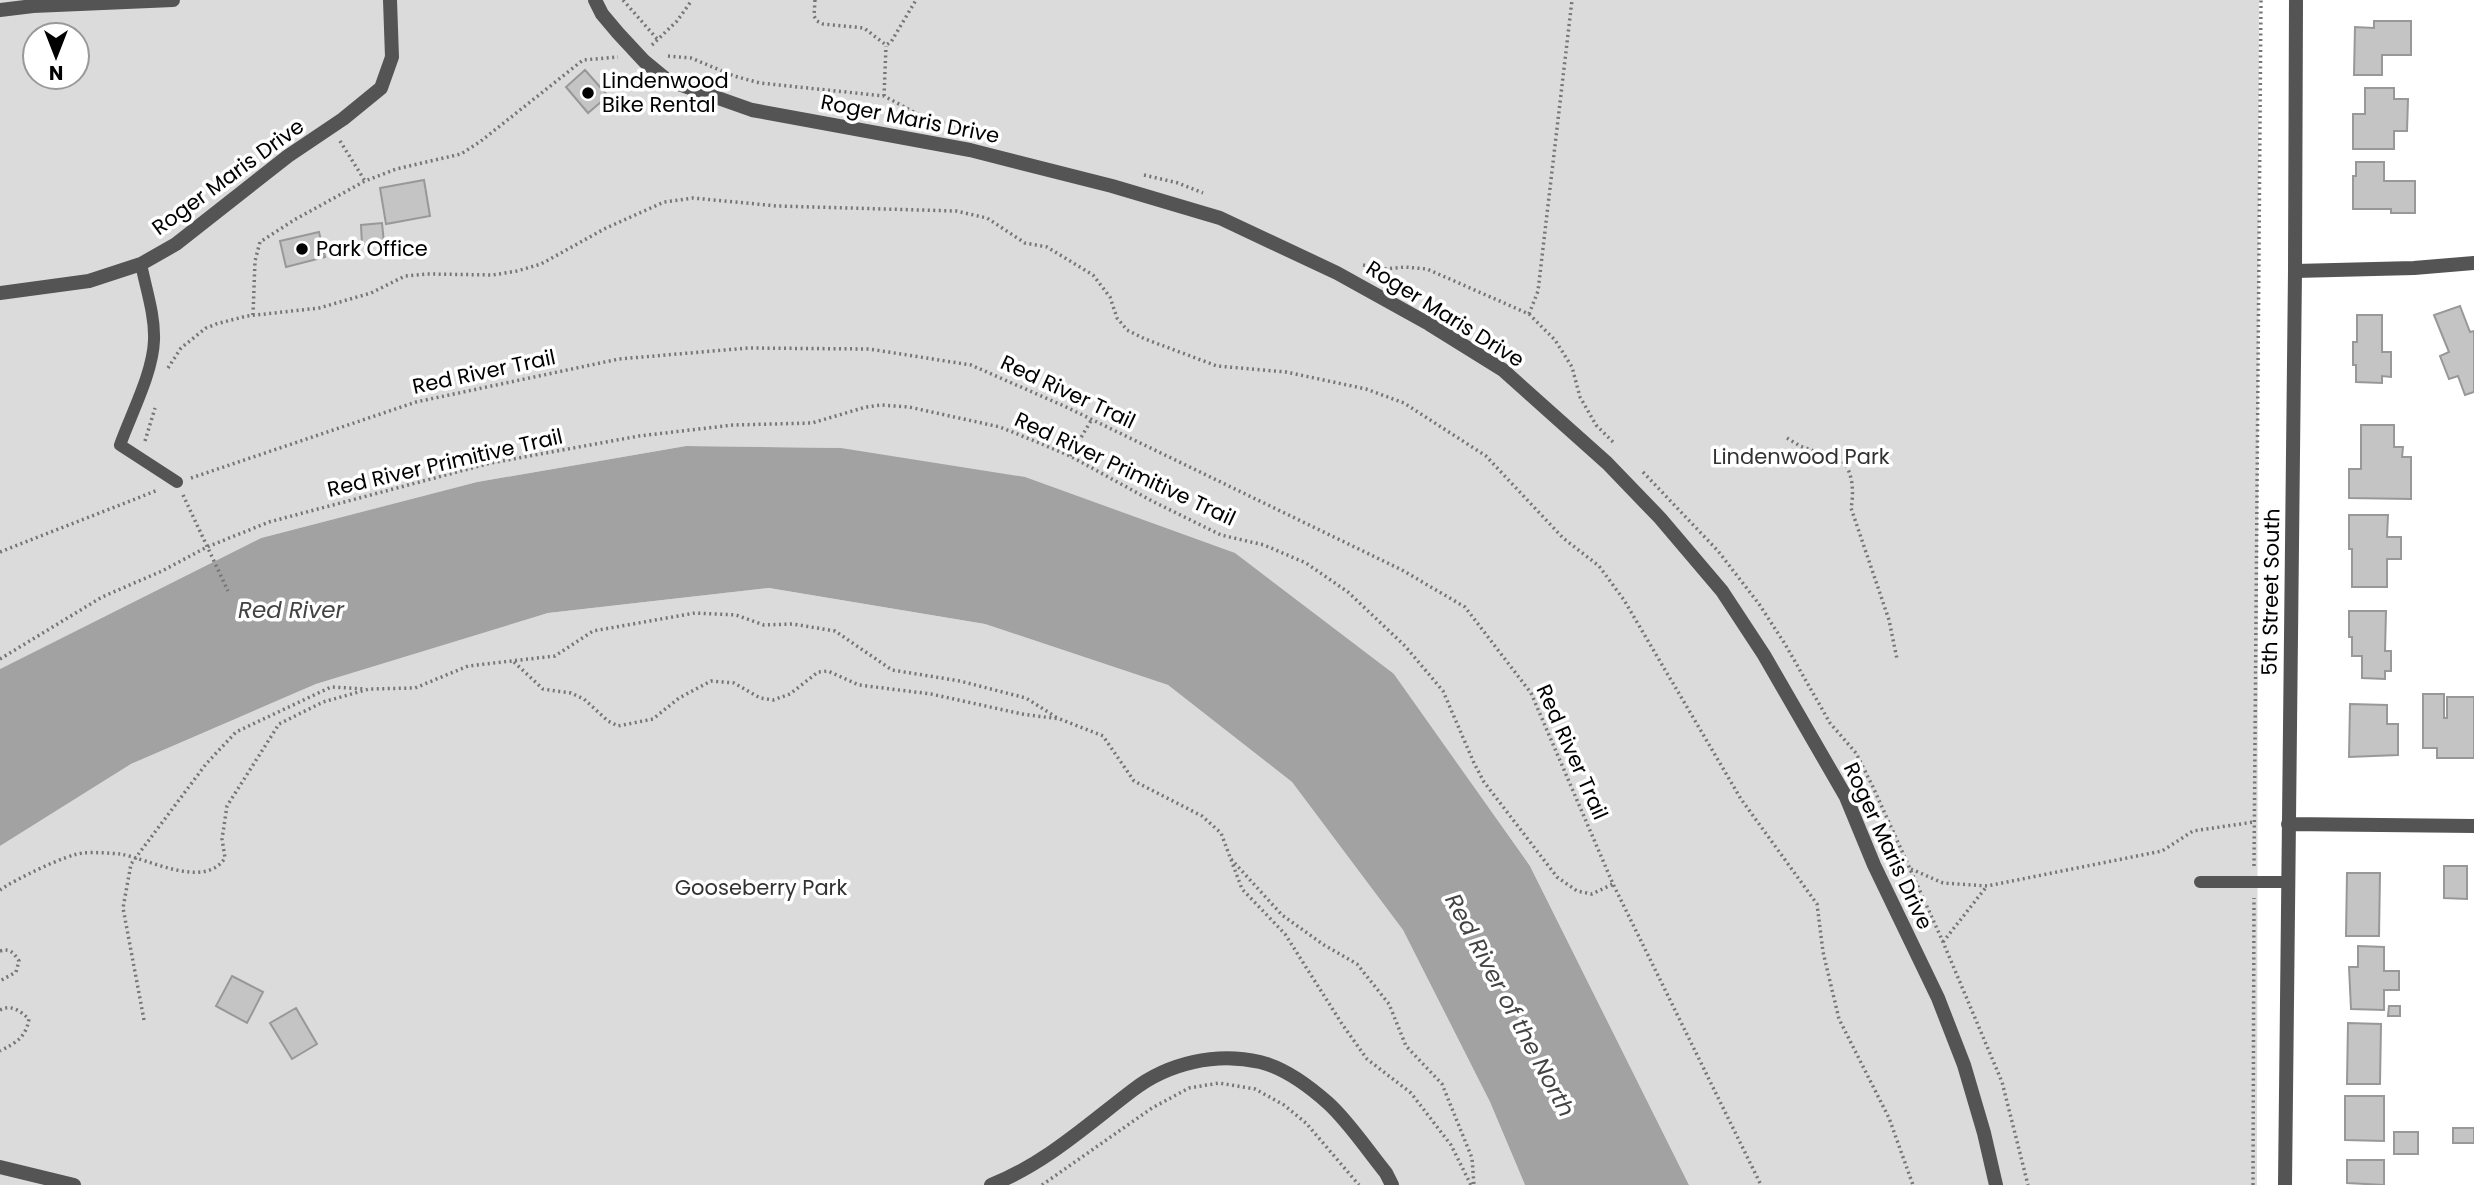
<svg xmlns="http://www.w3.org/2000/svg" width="2474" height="1185" viewBox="0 0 2474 1185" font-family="Poppins,sans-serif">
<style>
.green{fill:#dbdbdb;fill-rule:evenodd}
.water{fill:#a2a2a2}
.building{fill:#c4c4c4;stroke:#989898;stroke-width:2}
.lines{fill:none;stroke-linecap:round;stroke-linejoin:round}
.path{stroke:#767676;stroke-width:3.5;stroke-dasharray:2 3.5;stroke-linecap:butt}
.service{stroke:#545454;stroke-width:12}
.minor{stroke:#545454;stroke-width:14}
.tertiary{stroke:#545454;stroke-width:14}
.poi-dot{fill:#000;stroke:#fff;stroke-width:2.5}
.labels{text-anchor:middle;stroke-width:7;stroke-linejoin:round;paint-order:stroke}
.poi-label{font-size:21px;fill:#000;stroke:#fff;text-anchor:start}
.street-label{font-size:21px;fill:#000;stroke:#fff}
.park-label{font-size:21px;fill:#323232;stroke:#fff}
.water-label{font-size:23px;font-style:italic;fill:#434343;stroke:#fff}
</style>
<rect width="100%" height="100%" fill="#fff"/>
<!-- green -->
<path class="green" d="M0 0H2259L2257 1185H1689L1530 866 1394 674 841 448 686 446 477 482 261 538 0 669ZM35 35H77V77H35Z
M769 588 985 624 1168 685 1292 782 1403 930 1490 1102 1525 1185H0V846L131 764 316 684 548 613Z"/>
<!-- water -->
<path class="water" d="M686 446 841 448 1025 477 1235 553 1394 674 1530 866 1689 1185H1525L1490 1102 1403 930 1292 782 1168 685 985 624 769 588 548 613 316 684 131 764 0 846V669L261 538 477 482Z"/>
<!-- building -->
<path class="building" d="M2374 21H2411V55H2382V75H2354L2355 27 2374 28Z
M585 70 608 96 588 113 566 87Z
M2365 88H2394V99H2408L2407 131H2394V149H2353V114H2365Z
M2356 162H2384V181H2415V213H2391V209H2353V176H2356Z
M424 180 430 216 386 224 380 188Z
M382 223 384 243 362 245 361 225Z
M319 232 325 257 286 267 280 241Z
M2460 306 2470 332 2474 331V392L2465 395 2458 376 2449 379 2440 356 2449 352 2434 315Z
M2357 315H2382V352H2391V377L2382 376V383L2356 382V365H2353V342H2357Z
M2361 425H2394V447H2403L2402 457H2411V499L2349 498V469H2361Z
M2349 515H2388L2387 537H2401V559H2387V587H2352V549H2349Z
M2349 611H2386L2385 651H2391V671H2385V679L2362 678V656H2352V637H2349Z
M2423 694H2444V718H2447V697H2474V758H2437V748H2423Z
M2350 704 2387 705V724H2398V755L2349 757Z
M2444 866H2467V899L2444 898Z
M2347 873H2380L2379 936H2346Z
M2358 946 2384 947V971H2399V990H2384V1010L2351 1009 2349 967H2358Z
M232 976 263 992 247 1023 216 1006Z
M2389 1006H2400V1016H2388Z
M296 1008 317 1044 292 1059 270 1023Z
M2348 1023 2381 1024 2380 1084H2347Z
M2345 1096H2384V1141L2345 1140Z
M2453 1128H2474V1143H2453Z
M2394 1132H2418V1154H2394Z
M2347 1160H2384V1185L2347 1183Z"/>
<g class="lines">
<!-- path -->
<path class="path" d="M623 0 658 40
M815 0 814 16 817 21 823 24 864 28 886 45 891 42 916 0
M652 45 677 21 692 0
M668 56 691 58 734 76 760 83 884 96 927 119 980 132
M884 96 886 46
M340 141 365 181
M1144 175 1178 183 1203 193
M1363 265 1384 269 1405 267 1427 269 1529 314 1555 340 1572 367 1580 397 1596 425 1613 442
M1529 314 1538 291 1572 0
M253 315 255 261 260 242 294 220 365 181 396 169 461 154 481 141 583 60 618 57
M168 368 181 348 206 328 216 324 247 316 319 308 371 293 405 276 427 274 493 275 517 271 541 264 606 228 664 202 693 198 777 206 956 211 987 218 1025 243 1047 247 1093 275 1110 297 1117 318 1127 330 1145 339 1217 366 1286 372 1366 389 1404 403 1486 456 1563 538 1599 566 1624 600 1741 799 1817 904 1823 952 1839 1019 1889 1118 1913 1185
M1787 438 1800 446 1842 461C1853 471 1854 493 1851 508L1889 620 1897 659
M145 441 155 408
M1070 456 1092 419
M1643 472 1718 551 1759 604 1785 644 1830 723 1856 753 1873 787 1943 942 2002 1082 2028 1185
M191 478 416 402 619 359 748 348 869 349 971 365 1064 406 1402 570 1465 607 1531 693 1613 884 1761 1185
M183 495 228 591
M0 552 158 490
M0 659 102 597 162 571 207 547 269 522 491 463 639 436 733 425 812 423 866 407 881 405 909 407 1000 427 1037 442 1070 456 1152 501 1221 535 1264 545 1306 563 1348 592 1405 646 1443 691 1474 763 1484 782 1557 877 1577 891 1592 894 1613 884
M514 662 543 689 571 693 584 699 608 721 618 726 653 719 679 698 711 681 734 683 760 698 773 700 790 694 818 672 828 671 859 685 931 694 1022 714 1060 719 1103 736 1134 781 1202 816 1221 833 1242 889 1285 934 1342 1024 1367 1059 1411 1093 1451 1145 1471 1185
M1231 859 1282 915 1324 945 1357 964 1389 1004 1406 1046 1442 1084 1472 1158 1474 1185
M2254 866 2261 0
M1911 869 1943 883 1987 886 2162 851 2193 831 2254 822
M0 890C14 880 67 854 83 853 94 852 109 853 120 854 150 859 204 890 225 858L222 839 227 806 279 724 323 702 369 689 415 688 468 666 555 656 593 631 695 613 736 615 764 625 793 624 835 631 892 670 960 681 1026 698 1059 719
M1943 942 1987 886
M0 951C10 948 14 953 19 961L16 972 0 981
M0 1010C12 1004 20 1011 29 1019 26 1037 16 1043 0 1051
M144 1020 123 908 131 864 206 764 236 732 331 687 365 689
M1042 1185 1152 1108 1189 1088 1219 1083 1255 1089 1284 1105 1306 1123 1359 1185
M2253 1185 2254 898"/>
<!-- service -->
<path class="service" d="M141 264C146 289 155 315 154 340 153 373 131 414 120 445L177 482
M2200 882H2287"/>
<!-- minor -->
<path class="minor" d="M595 0 602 14 618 33 644 61 667 80 752 110 970 150 1112 186 1220 218 1337 273 1429 324 1503 370 1607 463 1660 518 1722 591 1764 655 1846 797 1874 865 1938 998 1964 1065 1984 1133 1996 1185
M0 10 33 6 173 0
M2295 271 2414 268 2474 263
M0 293 89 281 141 264 176 244 288 156 343 119 381 88 392 57 390 0
M0 1167 74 1185
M991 1185C1045 1164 1088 1124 1133 1090 1168 1063 1216 1052 1260 1062 1285 1068 1309 1086 1328 1103 1349 1122 1368 1151 1386 1173L1392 1185"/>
<!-- tertiary -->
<path class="tertiary" d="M2288 824 2474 826
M2285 1185 2295 271 2296 0"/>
</g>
<!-- markers -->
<g class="poi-dot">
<circle cx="588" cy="93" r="7"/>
<circle cx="302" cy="249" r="7"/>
</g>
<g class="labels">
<!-- poi labels -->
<g class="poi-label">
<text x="602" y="88">Lindenwood<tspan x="602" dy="24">Bike Rental</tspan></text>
<text x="316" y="256">Park Office</text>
</g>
<!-- street labels -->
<g class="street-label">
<text transform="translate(910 119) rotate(11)" y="7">Roger Maris Drive</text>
<text transform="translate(228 177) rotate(-36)" y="7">Roger Maris Drive</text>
<text transform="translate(1445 314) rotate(32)" y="7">Roger Maris Drive</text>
<text transform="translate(484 372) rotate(-12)" y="7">Red River Trail</text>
<text transform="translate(1068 392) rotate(25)" y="7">Red River Trail</text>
<text transform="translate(445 463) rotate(-13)" y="7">Red River Primitive Trail</text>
<text transform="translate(1125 469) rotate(25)" y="7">Red River Primitive Trail</text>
<text transform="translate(2271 592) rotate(-89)" y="7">5th Street South</text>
<text transform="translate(1572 752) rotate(66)" y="7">Red River Trail</text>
<text transform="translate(1888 846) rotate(65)" y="7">Roger Maris Drive</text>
</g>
<!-- park labels -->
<g class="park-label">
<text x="1801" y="464">Lindenwood Park</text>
<text x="761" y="895">Gooseberry Park</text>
</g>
<!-- water labels -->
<g class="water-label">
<text x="291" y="618">Red River</text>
<text transform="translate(1510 1005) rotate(62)" y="8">Red River of the North</text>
</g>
</g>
<!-- north arrow -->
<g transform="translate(56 56) rotate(180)"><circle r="33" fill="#ffffff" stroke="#999999" stroke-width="2"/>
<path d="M0-5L12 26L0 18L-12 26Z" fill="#000000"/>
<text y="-10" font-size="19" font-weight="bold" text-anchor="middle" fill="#000000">N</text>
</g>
</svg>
